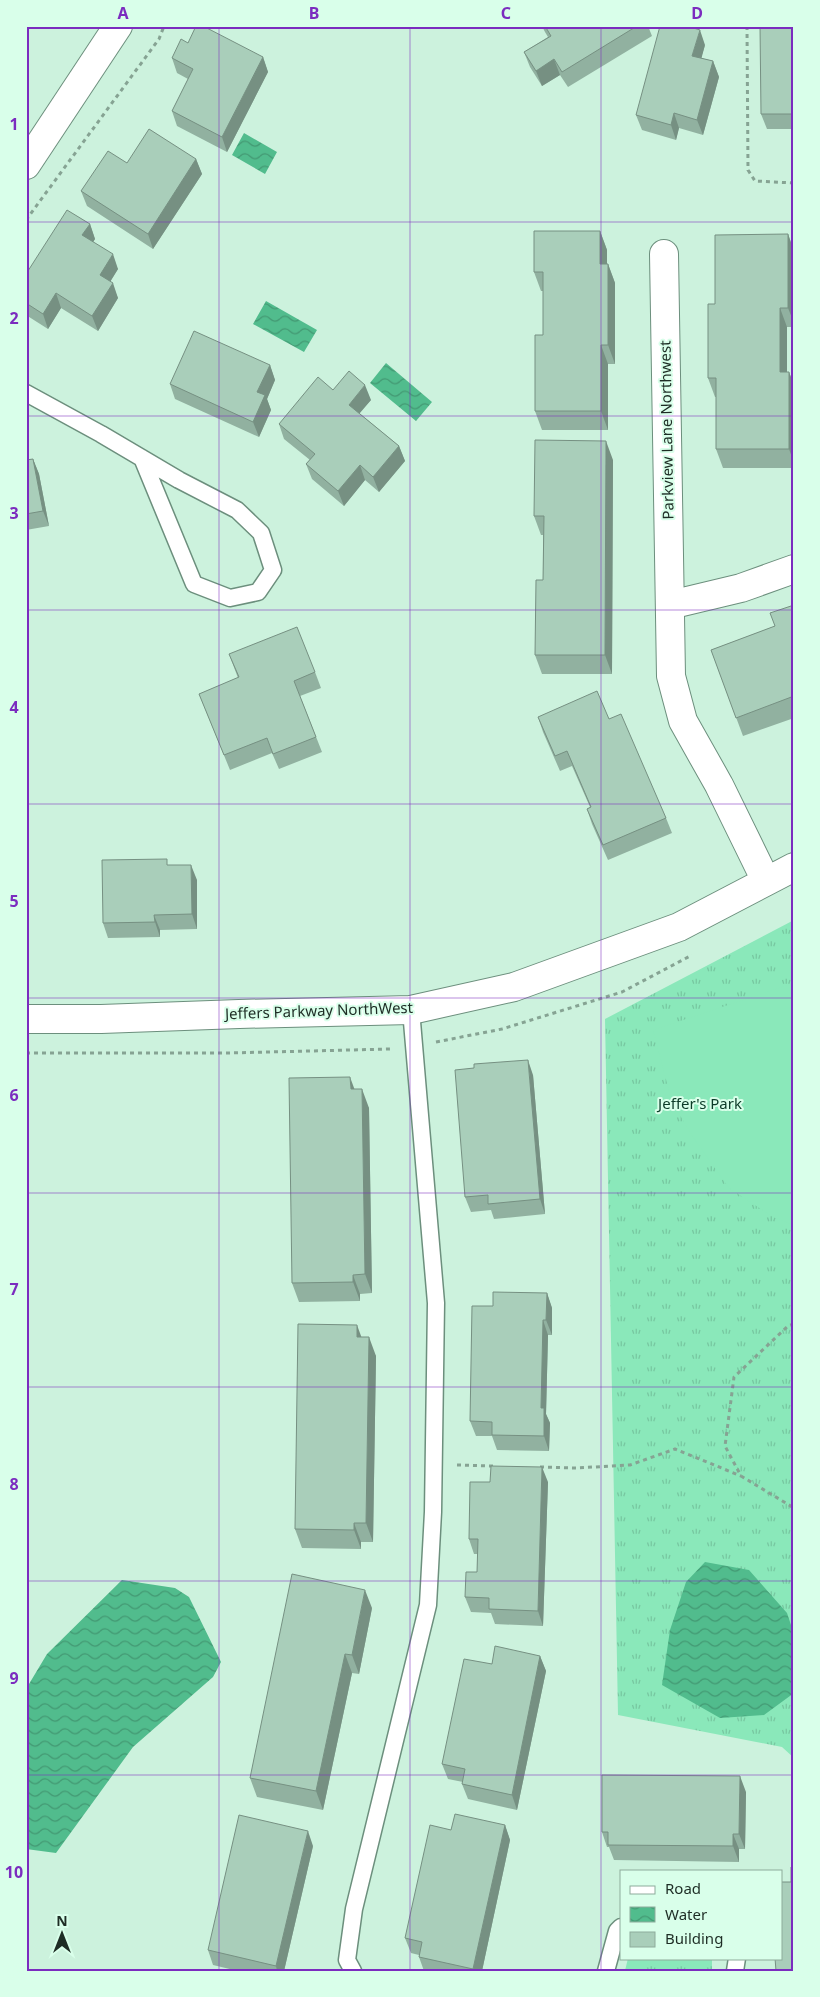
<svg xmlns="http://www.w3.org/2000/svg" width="820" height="1997" viewBox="0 0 820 1997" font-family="'Noto Sans',sans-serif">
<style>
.grass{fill:url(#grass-tufts)}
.garden{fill:#8ae8ba}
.water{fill:url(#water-waves)}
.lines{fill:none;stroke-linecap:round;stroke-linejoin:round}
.service-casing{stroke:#6c8f7d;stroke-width:19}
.minor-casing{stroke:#6c8f7d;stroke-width:30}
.tertiary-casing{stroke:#6c8f7d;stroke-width:30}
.path{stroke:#86a393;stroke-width:3;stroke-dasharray:4 4;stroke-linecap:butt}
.service{stroke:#fff;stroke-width:16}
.minor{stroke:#fff;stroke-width:28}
.tertiary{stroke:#fff;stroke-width:28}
.wall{fill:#91b1a0}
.shaded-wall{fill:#769082}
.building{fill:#a9ceba;stroke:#769082}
.grid{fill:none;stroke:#7b2cbf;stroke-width:1;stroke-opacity:0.55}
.labels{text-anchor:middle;stroke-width:4;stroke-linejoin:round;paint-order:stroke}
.street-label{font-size:15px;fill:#1e2d25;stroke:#d9ffea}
.park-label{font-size:15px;fill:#0b3a27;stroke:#d9ffea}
.neatline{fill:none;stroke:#7b2cbf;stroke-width:2}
.grid-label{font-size:16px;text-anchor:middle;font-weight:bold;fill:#7b2cbf}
</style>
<defs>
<pattern id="grass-tufts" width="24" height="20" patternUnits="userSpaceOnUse" patternTransform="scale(1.25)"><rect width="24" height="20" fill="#8ae8ba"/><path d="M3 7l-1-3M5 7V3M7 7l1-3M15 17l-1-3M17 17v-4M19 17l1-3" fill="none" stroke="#77c7a0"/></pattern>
<pattern id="water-waves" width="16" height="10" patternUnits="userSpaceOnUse" patternTransform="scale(1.25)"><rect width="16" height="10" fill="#51bc8d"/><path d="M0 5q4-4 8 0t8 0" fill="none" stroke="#439973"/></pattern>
</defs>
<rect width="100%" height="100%" fill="#ccf2dd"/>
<!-- grass -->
<path class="grass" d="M794 920V1758L782 1747 618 1715 605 1019Z
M628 1958H712V1971H625Z"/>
<!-- garden -->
<path class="garden" d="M794 983V1225L773 1217 729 1188 693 1137 672 1102 653 1030Z"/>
<!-- water -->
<path class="water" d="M244 133 277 152 265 174 232 155Z
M266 301 317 330 304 352 253 324Z
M386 363 432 402 416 421 370 383Z
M705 1562 749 1570 787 1613 794 1634V1693L764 1715 720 1718 662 1685 670 1630 686 1582Z
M122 1580 175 1588 189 1597 221 1662 213 1677 133 1747 56 1853 26 1849V1689L47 1654Z"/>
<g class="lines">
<defs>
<path id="service" d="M26 393 101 434 179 480 237 510 261 533 273 570 258 592 230 598 194 584 142 458
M353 1971 347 1960 354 1909 428 1605 433 1512 436 1303 411 1010
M606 1971 617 1931 621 1927
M735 1971 737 1958"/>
<path id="minor" d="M664 254 671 676 683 721 719 785 766 881
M670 605 741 588 794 569
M26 1019H101L239 1014 411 1010 514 987 679 927 794 867"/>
<path id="tertiary" d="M26 165 118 26"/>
</defs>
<!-- service casing -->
<use href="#service" class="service-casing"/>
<!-- minor casing -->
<use href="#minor" class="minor-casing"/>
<!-- tertiary casing -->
<use href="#tertiary" class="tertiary-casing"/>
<!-- path -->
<path class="path" d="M747 26 748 170 755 181 794 183
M26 220 159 39 164 26
M436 1042 502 1029 622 992 692 955
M26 1053H228L391 1049
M794 1324 788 1326 734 1377 725 1446 741 1476 794 1508
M457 1465 493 1466
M540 1467 576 1468 630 1465 675 1449 741 1476"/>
<!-- service -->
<use href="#service" class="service"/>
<!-- minor -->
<use href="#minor" class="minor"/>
<!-- tertiary -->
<use href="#tertiary" class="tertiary"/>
</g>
<!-- wall -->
<path class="wall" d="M542 26H648L652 36 568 87 560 75 542 86 530 67 524 52 548 37 545 32Z
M794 26V129H767L761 114Z
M188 43 263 57 268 72 227 152 177 126 172 111 188 79 177 73 172 58Z
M705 45 701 58 713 61 719 77 703 135 679 128 676 140 642 130 636 115Z
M196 159 202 174 153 249 87 206 81 191 127 163Z
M90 224 95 239 93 242 118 269 110 282 118 298 98 331 61 308 48 329 26 315V274Z
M600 231 607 250V264H608L615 283V364H608V430H542L535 411 543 335V291H541L534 272Z
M788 234 794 251V327H787V372H789L794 385V468H723L716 449V397H715L708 378 715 304Z
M270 365 275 380 267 399 271 410 259 437 175 399 170 384Z
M333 390 371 400 359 413 399 446 405 461 379 492 365 480 344 506 312 479 306 464 310 460 284 439 279 424Z
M33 459 39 474 49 526 26 530V460Z
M613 460 612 674H542L535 655 543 580V535H541L534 516Z
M794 605V718L743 736 711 650 775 626Z
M229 654 315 672 321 688 300 696 322 752 279 769 272 753 230 770 199 694 238 678Z
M538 717 609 719 666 818 672 833 608 860 592 824 587 809 590 807 572 766 560 771 543 732Z
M169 865 197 880V929L160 930V937L108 938 103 923Z
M533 1075 545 1214 494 1219 491 1210 471 1212 465 1197Z
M354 1089 369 1108 372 1293 360 1294V1301L299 1302 292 1283Z
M547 1293 552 1308V1335H548L546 1414 550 1423 549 1451 497 1450 492 1436H476L470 1421 493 1306Z
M362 1337 376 1356 373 1542H361V1549L302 1548 295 1529Z
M490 1482H548L543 1626 495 1624 491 1613 471 1612 465 1597 477 1572 478 1554H474L469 1539Z
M372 1608 359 1674 352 1673 323 1810 257 1797 250 1778Z
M540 1656 546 1671 517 1810 468 1799 462 1784 463 1782 448 1779 442 1764 492 1664Z
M746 1792 745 1849H739V1862L614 1860 609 1847H607L602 1832Z
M505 1825 510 1840 482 1971H424L419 1957V1955L411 1953 405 1938 451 1830Z
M313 1846 284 1971H238L213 1965 208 1950Z"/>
<!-- shaded-wall -->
<path class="shaded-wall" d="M700 30 705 45 698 71 692 56Z
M263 57 268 72 227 152 222 137Z
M554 59 560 75 542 86 536 71Z
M713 61 719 77 703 135 697 120Z
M674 113 679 128 676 140 671 125Z
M196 159 202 174 153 249 148 234Z
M90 224 95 239 88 250 82 235Z
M600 231 607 250V283L600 264Z
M788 234 794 251V323L788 308Z
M113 254 118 269 105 290 100 275Z
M608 264 615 283V364L608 345Z
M113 283 118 298 98 331 92 316Z
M56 293 61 308 48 329 43 314Z
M780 308 787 327V391L780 372Z
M601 345 608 364V430L601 411Z
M270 365 275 380 267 399 271 410 259 437 253 422 257 392Z
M789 372 794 385V463L789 449Z
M365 385 371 400 354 420 349 405Z
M606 441 613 460 612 674 605 655Z
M399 446 405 461 379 492 373 477Z
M33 459 39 474 49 526 43 511Z
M360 465 365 480 344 506 338 491Z
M191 865 197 880V929L192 914Z
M154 915 160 930V937L155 922Z
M528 1060 533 1075 545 1214 540 1199Z
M350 1077 357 1096 351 1089Z
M362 1089 369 1108 372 1293 365 1274Z
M353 1275 360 1294V1301L353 1282Z
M547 1293 552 1308V1335L546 1320Z
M543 1320 548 1335 546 1414 550 1423 549 1451 544 1436 541 1408Z
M357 1325 364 1344 357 1337Z
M369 1337 376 1356 373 1542 366 1523Z
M542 1467 548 1482 543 1626 538 1611Z
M354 1523 361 1542V1549L354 1530Z
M365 1590 372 1608 359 1674 352 1655Z
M345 1654 352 1673 323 1810 316 1791Z
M540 1656 546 1671 517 1810 512 1795Z
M740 1776 746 1792 745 1849 739 1834Z
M505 1825 510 1840 482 1971H474L473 1969Z
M308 1831 313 1846 284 1971H277L276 1966Z
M733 1834 739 1849V1862L733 1846Z"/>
<!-- building -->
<path class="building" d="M196 26H203L263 57 222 137 172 111 193 69 172 58 181 39 188 43Z
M545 26H637L562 72 554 59 536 71 524 52 551 36Z
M660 26H687L700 30 692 56 713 61 697 120 674 113 671 125 636 115Z
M760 26H794V114H761Z
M149 129 196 159 148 234 81 191 108 151 127 163Z
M67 210 90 224 82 235 113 254 100 275 113 283 92 316 56 293 43 314 26 303V274Z
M534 231H600V264H608V345H601V411H535V335H543V272H534Z
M788 234V308H780V372H789V449H716V378H708V304H715V235Z
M194 331 270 365 257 392 265 395 253 422 170 384Z
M349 371 365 385 349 405 399 446 373 477 360 465 338 491 306 464 315 454 279 424 318 377 333 390Z
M535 440 606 441 605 655H535L536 580H543L544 516H534Z
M33 459 43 511 26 514V460Z
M794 605V696L736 718 711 650 775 626 770 613Z
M297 627 315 672 294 681 316 737 273 754 267 738 224 755 199 694 239 677 229 654Z
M597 691 609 719 621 714 666 818 603 845 587 809 591 807 567 751 555 756 538 717Z
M167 859V865H191L192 914 154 915 155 922 103 923 102 860Z
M528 1060 540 1199 488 1204V1195L465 1197 455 1070 474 1068V1064Z
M350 1077 351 1089H362L365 1274 353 1275V1282L292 1283 289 1078Z
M493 1292 547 1293 546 1320H543L541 1408H544V1436L492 1435V1422L470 1421 472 1306H493Z
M298 1324 357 1325V1337H369L366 1523H354V1530L295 1529Z
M491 1466 542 1467 538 1611 489 1609V1598L465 1597 466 1572H477L478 1539H469L470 1482H490Z
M292 1574 365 1590 352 1655 345 1654 316 1791 250 1778Z
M495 1646 540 1656 512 1795 462 1784 465 1769 442 1764 464 1659 492 1664Z
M602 1775 740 1776 739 1834H733V1846L608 1845V1832H602Z
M455 1814 505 1825 473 1969 419 1957 422 1942 405 1938 430 1825 451 1830Z
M239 1815 308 1831 276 1966 208 1950Z
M794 1866V1971H776L775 1958H781V1882H791V1867Z"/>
<!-- grid -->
<path class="grid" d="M219 26V1971M410 26V1971M601 26V1971M26 222H794M26 416H794M26 610H794M26 804H794M26 998H794M26 1193H794M26 1387H794M26 1581H794M26 1775H794"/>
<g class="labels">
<!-- street labels -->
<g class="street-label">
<text transform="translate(667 430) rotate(-91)" y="5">Parkview Lane Northwest</text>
<text transform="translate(319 1011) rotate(-2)" y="5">Jeffers Parkway NorthWest</text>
</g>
<!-- park labels -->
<g class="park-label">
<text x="700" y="1109">Jeffer's Park</text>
</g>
</g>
<!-- border -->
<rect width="820" height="1997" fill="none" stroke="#d9ffea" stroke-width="55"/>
<!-- legend -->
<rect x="620" y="1870" width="162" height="90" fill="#d9ffea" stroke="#8eab9b"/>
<rect x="630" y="1886" width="25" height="8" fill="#ffffff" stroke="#8eab9b"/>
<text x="665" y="1894" font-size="15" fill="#1e2d25">Road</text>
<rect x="630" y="1907" width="25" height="15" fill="url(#water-waves)" stroke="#8eab9b"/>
<text x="665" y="1920" font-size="15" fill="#1e2d25">Water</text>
<rect x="630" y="1932" width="25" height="15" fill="#a9ceba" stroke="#8eab9b"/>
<text x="665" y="1944" font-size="15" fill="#1e2d25">Building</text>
<!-- north arrow -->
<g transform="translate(62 1934)" stroke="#d9ffea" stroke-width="4" paint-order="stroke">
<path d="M0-4L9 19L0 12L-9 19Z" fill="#1e2d25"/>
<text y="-8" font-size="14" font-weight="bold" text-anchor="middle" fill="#1e2d25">N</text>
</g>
<rect x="28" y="28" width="764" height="1942" class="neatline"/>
<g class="grid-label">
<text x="123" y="19">A</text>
<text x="314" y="19">B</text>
<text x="506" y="19">C</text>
<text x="697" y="19">D</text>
<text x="14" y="130">1</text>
<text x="14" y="324">2</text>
<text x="14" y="519">3</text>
<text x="14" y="713">4</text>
<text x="14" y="907">5</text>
<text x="14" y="1101">6</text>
<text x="14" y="1295">7</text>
<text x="14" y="1490">8</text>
<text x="14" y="1684">9</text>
<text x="14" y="1878">10</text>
</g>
</svg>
